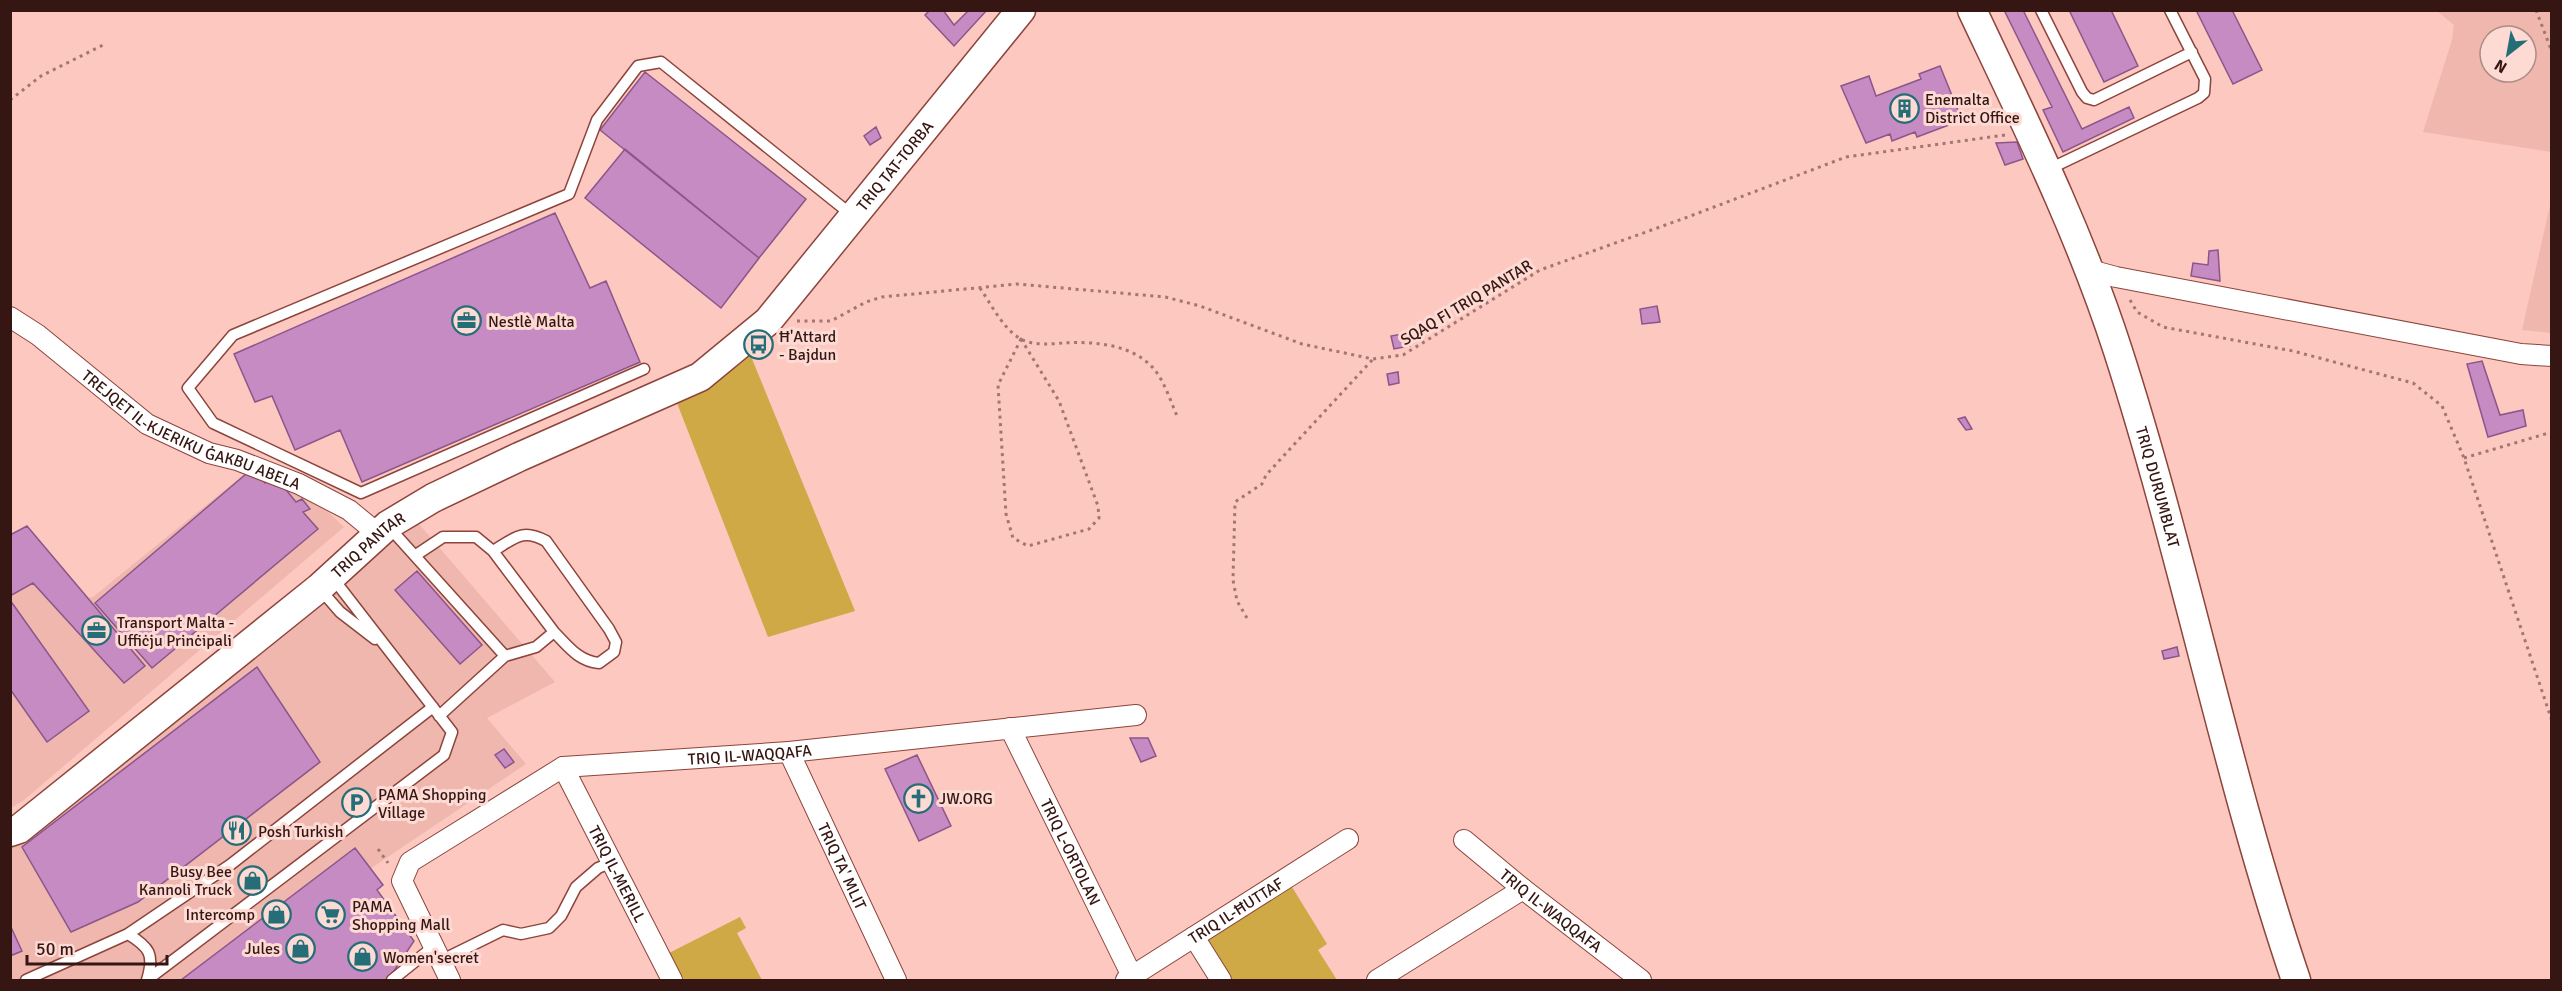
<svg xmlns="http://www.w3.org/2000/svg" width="2562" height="991" viewBox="0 0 2562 991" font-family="Signika,sans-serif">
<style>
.built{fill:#efb7ae;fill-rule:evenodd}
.green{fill:#cea945}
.building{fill:#c58bc2;stroke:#8c568a;stroke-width:1.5}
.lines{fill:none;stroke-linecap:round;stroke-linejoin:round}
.lane-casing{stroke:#8d443b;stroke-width:13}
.street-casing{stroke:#8d443b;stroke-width:22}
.secondary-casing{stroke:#8d443b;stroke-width:31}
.path{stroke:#a27771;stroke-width:3;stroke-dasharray:3 4.5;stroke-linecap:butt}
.lane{stroke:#fff;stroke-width:10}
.street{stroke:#fff;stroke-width:20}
.secondary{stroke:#fff;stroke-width:28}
.labels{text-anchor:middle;stroke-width:6;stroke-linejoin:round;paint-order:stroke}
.poi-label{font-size:16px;fill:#351612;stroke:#fddad4;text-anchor:start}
.street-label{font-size:16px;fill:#351612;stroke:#fddad4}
</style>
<rect width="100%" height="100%" fill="#fcc8c0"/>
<!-- built -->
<path class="built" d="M2437 11H2551V152L2423 132 2452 40 2454 25ZM2490 36H2526V72H2490Z
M2551 201 2552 333H2551L2522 330Z
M248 471 293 489 324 508 344 527 24 800 11 808V542L83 599 93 597Z
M419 524 555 682 487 718 526 764 370 869 355 848 181 980H11V848L352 569Z"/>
<!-- green -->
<path class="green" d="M750 354 855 611 768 637 677 403 723 375Z
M1292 887 1327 944 1318 950 1337 980H1233L1208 940Z
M740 917 746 928 737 933 762 980H684L669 953Z"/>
<!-- building -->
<path class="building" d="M930 10H943L954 25 969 10H987L954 46 925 15Z
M2004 10H2023L2082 129 2129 107 2134 118 2063 152 2043 110 2052 107Z
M2069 10H2111L2138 66 2104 82Z
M2196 10H2232L2262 70 2233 84Z
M1940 66 1962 120 1917 137 1915 132 1892 141 1890 134 1866 143 1841 86 1869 76 1876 96 1921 79 1919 74Z
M645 72 806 199 759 258 600 130Z
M876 127 881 138 870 145 864 136Z
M2017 142 2023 159 2005 165 1996 143Z
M625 149 759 258 721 308 585 198Z
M555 213 590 288 606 281 640 362 362 482 340 430 295 450 272 396 255 402 234 354Z
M2218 250 2220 281 2191 276 2193 263 2208 265 2209 251Z
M1657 306 1660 322 1642 324 1640 309Z
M1407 333 1410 346 1394 349 1391 336Z
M2482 361 2500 415 2523 410 2526 426 2488 437 2467 364Z
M1398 372 1399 383 1389 385 1387 374Z
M1965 417 1972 429 1966 430 1958 419Z
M253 468 265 483 274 475 296 502 302 499 310 509 303 512 318 529 152 668 95 603Z
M27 526 145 666 124 683 33 583 10 596V535Z
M417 571 482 645 460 664 395 590Z
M10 600 89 711 47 742 10 689Z
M2177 647 2179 656 2164 659 2162 651Z
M257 667 320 762 138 902 71 932 22 847Z
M1130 738H1148L1156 756 1141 762Z
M504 749 514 762 505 768 495 755Z
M917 755 951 826 919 841 885 769Z
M355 848 383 885 377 890 414 941 388 980H181Z
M10 925 22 951 10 956Z"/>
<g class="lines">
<defs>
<path id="lane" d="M2041 10 2082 92 2087 98 2094 100 2192 52
M2047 170 2198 98 2204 93 2205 79 2170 10
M644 369 361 493 213 423 188 388 233 335 569 194 597 120 638 66 661 62 853 216
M388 526 505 656
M493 551C515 538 522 528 546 541L609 629 616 642 614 652 599 663C578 661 568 646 554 632
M416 555 443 537H476L493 551 554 632 536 647 505 656 439 716
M320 589 340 612 375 639
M128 934C149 947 155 954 147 980
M440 961 503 930 521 934 549 928 561 916 576 887 598 868 612 862
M26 980 128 934 230 865 433 707
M147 980 444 755 452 732 332 577
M392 980 433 947"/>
<g id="street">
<path d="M2090 270 2116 277 2521 354 2552 356"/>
<path id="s1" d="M10 317 38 335 147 424 209 453 237 460 299 484 349 510 377 533"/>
<path id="s2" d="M1010 728 1132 976"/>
<path id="s3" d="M789 752 896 980"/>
<path id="s4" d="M563 767 672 980"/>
<path id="s5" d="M1464 840 1523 889 1641 980"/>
<path d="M1194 937 1221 980"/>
<path id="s6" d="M450 980 402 881 410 862 563 767 789 752 1136 715"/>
<path id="s7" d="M1126 980 1348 839"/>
<path d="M1377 980 1523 889"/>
</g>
<g id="secondary">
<path id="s8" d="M1972 10C2025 122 2080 233 2118 351 2185 559 2226 774 2296 980"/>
<path id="s9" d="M10 832 19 829 319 588 388 525 433 498 519 457 700 377 768 321 1021 10"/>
</g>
</defs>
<!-- lane casing -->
<use href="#lane" class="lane-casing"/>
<!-- street casing -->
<use href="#street" class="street-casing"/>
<!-- secondary casing -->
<use href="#secondary" class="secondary-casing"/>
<!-- path -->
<path class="path" d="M2536 10 2552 52
M10 100 41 76 103 45
M980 288C991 304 1002 327 1019 338 1032 346 1049 344 1064 343 1097 341 1140 345 1159 376 1167 389 1172 405 1178 418
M2130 300 2137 312 2163 327 2293 351 2413 383 2442 406 2464 458 2552 721
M797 321H831L866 302 882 297 1017 284 1165 297 1200 306 1302 344 1373 359 1403 355 1540 270 1685 218 1846 157 2005 135
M1021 339 1059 401 1098 506 1099 518 1089 529 1028 546 1013 538 1006 514 998 385Z
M2464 458 2552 432
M1247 618 1237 601 1233 580 1235 502 1262 484 1266 475 1373 359
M378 849 388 863"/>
<!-- lane -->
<use href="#lane" class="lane"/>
<!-- street -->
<use href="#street" class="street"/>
<!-- secondary -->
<use href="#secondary" class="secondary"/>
</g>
<!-- icons -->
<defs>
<symbol id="building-ring" viewBox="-11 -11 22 22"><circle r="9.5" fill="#fddad4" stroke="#256e78" stroke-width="1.5"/><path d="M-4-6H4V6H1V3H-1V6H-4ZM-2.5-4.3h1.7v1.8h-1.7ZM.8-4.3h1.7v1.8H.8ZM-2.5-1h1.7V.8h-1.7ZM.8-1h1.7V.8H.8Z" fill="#256e78"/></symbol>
<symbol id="office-ring" viewBox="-11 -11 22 22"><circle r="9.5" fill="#fddad4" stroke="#256e78" stroke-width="1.5"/><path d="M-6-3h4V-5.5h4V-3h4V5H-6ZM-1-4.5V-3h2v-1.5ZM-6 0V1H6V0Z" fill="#256e78"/></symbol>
<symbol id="bus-ring" viewBox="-11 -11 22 22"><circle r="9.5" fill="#fddad4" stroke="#256e78" stroke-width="1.5"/><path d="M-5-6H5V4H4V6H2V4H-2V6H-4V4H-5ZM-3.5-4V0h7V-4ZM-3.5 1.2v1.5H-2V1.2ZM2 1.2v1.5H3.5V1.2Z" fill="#256e78"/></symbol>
<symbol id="church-ring" viewBox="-11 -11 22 22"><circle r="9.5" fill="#fddad4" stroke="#256e78" stroke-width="1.5"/><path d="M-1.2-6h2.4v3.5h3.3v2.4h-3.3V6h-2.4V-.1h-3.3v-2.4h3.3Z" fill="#256e78"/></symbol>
<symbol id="parking-ring" viewBox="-11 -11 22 22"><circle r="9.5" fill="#fddad4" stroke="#256e78" stroke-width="1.5"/><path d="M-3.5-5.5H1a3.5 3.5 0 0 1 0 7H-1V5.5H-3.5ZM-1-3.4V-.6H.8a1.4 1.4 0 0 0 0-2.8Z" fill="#256e78"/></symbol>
<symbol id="restaurant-ring" viewBox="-11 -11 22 22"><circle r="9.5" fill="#fddad4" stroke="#256e78" stroke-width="1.5"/><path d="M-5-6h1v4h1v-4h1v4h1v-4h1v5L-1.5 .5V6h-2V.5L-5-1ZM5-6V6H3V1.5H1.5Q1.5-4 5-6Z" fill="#256e78"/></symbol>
<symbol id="shop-ring" viewBox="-11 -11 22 22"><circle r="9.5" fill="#fddad4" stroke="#256e78" stroke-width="1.5"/><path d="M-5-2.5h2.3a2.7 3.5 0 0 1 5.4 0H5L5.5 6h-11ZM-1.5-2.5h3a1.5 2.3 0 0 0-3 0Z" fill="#256e78"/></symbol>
<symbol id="supermarket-ring" viewBox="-11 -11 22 22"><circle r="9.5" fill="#fddad4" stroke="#256e78" stroke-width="1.5"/><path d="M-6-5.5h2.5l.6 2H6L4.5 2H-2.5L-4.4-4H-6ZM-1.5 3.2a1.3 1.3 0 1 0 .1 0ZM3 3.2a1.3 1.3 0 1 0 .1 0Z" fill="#256e78"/></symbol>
</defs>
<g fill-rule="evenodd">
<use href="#building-ring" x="1888" y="92" width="33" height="33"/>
<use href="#office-ring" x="450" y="304" width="33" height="33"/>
<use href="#bus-ring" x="742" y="328" width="33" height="33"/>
<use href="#office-ring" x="80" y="614" width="33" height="33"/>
<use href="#church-ring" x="902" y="782" width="33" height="33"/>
<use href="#parking-ring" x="340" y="786" width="33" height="33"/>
<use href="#restaurant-ring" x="220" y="814" width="33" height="33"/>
<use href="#shop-ring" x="236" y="864" width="33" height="33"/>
<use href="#shop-ring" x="260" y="898" width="33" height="33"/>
<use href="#supermarket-ring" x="314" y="898" width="33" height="33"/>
<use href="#shop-ring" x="284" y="932" width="33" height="33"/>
<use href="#shop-ring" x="346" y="940" width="33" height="33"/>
</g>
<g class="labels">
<!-- poi labels -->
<g class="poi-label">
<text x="1925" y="105">Enemalta<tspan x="1925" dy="18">District Office</tspan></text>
<text x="488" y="327">Nestlè Malta</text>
<text x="779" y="342">Ħ'Attard<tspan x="779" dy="18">- Bajdun</tspan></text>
<text x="117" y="628">Transport Malta -<tspan x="117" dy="18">Uffiċju Prinċipali</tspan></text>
<text x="378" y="800">PAMA Shopping<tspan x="378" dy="18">Village</tspan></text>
<text x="939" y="804">JW.ORG</text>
<text x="258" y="837">Posh Turkish</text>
<text x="232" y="877" text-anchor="end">Busy Bee<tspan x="232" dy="18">Kannoli Truck</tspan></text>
<text x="352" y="912">PAMA<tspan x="352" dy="18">Shopping Mall</tspan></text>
<text x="255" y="920" text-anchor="end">Intercomp</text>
<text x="280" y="954" text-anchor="end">Jules</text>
<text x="383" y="963">Women'secret</text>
</g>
<!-- street labels -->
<g class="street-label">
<text dy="6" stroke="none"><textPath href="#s9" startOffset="1122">TRIQ TAT-TORBA</textPath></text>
<text transform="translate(1466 302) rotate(-31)" y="6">SQAQ FI TRIQ PANTAR</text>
<text dy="6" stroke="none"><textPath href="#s1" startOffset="216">TREJQET IL-KJERIKU ĠAKBU ABELA</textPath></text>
<text dy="6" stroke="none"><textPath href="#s8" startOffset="513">TRIQ DURUMBLAT</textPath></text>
<text dy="6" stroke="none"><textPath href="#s9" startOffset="460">TRIQ PANTAR</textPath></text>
<text dy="6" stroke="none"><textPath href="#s6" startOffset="498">TRIQ IL-WAQQAFA</textPath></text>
<text dy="6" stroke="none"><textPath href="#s2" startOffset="138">TRIQ L-ORTOLAN</textPath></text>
<text dy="6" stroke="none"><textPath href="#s3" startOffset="126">TRIQ TA' MLIT</textPath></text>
<text dy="6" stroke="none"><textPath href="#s4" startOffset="120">TRIQ IL-MERILL</textPath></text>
<text dy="6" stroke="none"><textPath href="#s7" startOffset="130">TRIQ IL-ĦUTTAF</textPath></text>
<text dy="6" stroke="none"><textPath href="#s5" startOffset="112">TRIQ IL-WAQQAFA</textPath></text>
</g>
</g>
<!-- border -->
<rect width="2562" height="991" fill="none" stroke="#351612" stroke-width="24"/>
<!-- north arrow -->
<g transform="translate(2508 54) rotate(211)"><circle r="28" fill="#fddad4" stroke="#ad8c86" stroke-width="1.5"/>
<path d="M0-4.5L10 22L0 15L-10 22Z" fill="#256e78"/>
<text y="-9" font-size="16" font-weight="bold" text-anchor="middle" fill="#351612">N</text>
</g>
<!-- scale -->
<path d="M27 955v9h140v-9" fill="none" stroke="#351612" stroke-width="3"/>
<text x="36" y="955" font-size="18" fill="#351612" stroke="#fddad4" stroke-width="4.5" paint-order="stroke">50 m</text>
</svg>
